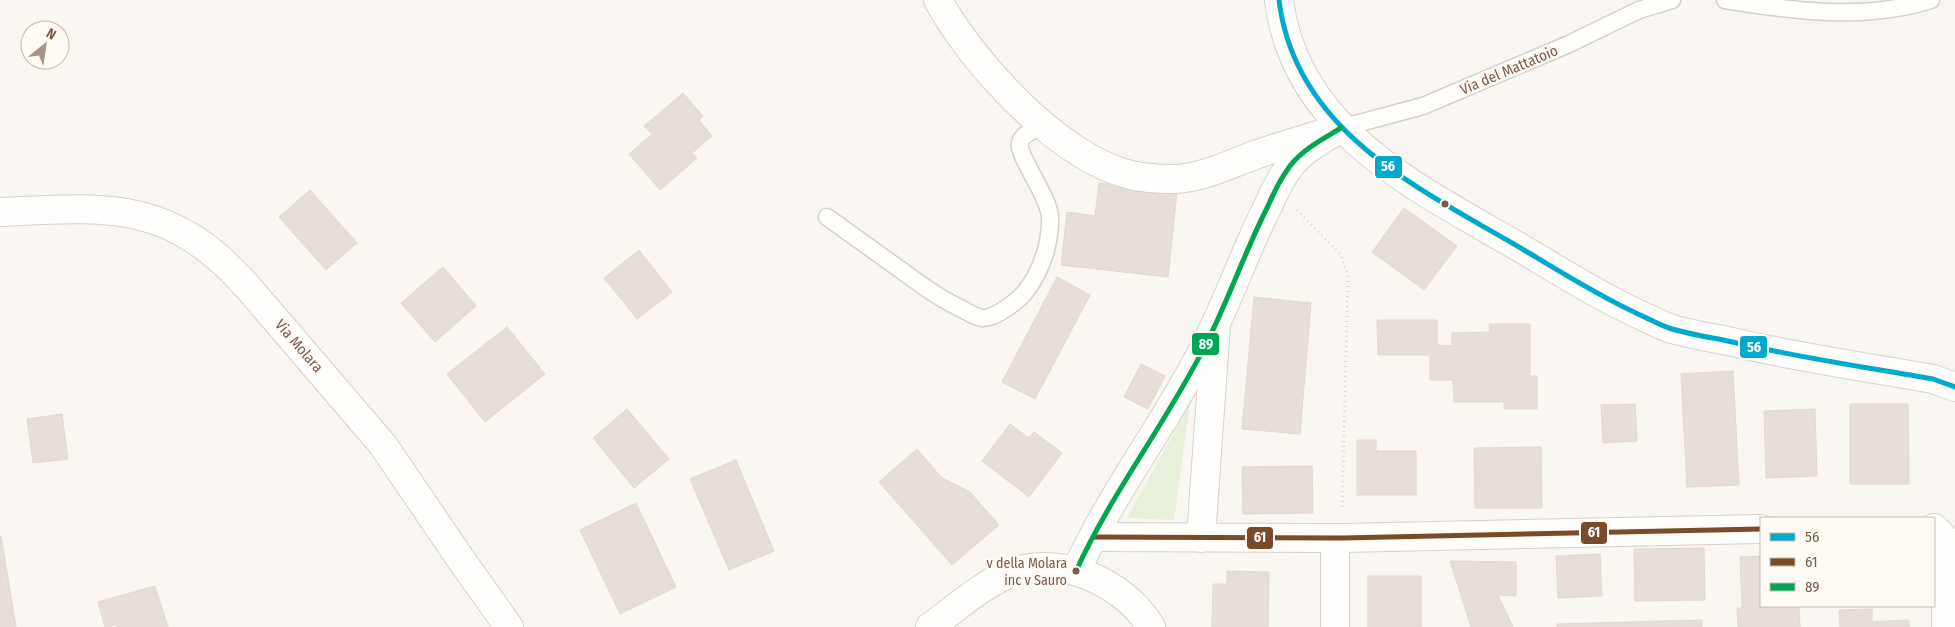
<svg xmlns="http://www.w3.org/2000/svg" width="1955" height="627" viewBox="0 0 1955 627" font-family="'Fira Sans Condensed',sans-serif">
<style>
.green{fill:#e7f0db}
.building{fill:#e6ded7;stroke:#e2d8d2}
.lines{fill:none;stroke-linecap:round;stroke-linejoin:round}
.lane-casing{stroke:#d7d1cb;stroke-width:19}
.street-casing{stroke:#d7d1cb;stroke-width:30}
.secondary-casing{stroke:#d9d2cb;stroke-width:30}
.path{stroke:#dcd5d0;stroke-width:3;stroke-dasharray:1 4;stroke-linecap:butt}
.lane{stroke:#fefefd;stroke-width:16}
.street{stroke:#fefefd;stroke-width:28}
.secondary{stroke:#fefefd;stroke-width:28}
.bus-1-casing{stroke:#fffaf3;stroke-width:9}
.bus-2-casing{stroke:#fffaf3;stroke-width:9}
.bus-3-casing{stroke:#fffaf3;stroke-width:9}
.bus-1{stroke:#00a9ce;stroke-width:5}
.bus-2{stroke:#7a4b2a;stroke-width:5}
.bus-3{stroke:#00a651;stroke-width:5}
.bus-dot{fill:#7a5c4d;stroke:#fffaf3;stroke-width:2}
.labels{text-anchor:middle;stroke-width:5;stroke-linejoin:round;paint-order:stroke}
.bus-label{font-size:14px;fill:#7a5c4d;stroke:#fffaf3;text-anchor:end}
.street-label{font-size:15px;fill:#7a5c4d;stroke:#fffaf3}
.line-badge{stroke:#fffaf3;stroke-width:2}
.badge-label{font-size:14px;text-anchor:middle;font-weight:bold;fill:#fff}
</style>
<rect width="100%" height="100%" fill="#f9f5f0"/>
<!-- green -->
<path class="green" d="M1190 403 1174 520 1127 518Z"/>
<!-- building -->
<path class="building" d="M683 93 703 116 699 120 712 136 692 153 697 158 660 190 629 154 652 134 644 126Z
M1099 183 1177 192 1168 277 1061 265 1067 212 1095 216Z
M310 190 357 243 326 270 279 217Z
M1404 208 1457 246 1424 290 1372 252Z
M639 250 672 292 637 319 604 278Z
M443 267 476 306 435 342 401 303Z
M1057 277 1090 295 1035 399 1002 382Z
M1254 297 1311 303 1300 434 1242 429Z
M1377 320H1437V345L1452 346V333L1490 332 1489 324H1530V376H1537V409H1504V402H1454L1453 380H1430V355H1378Z
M507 327 545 374 485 422 447 374Z
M1141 364 1165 376 1148 409 1124 397Z
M1733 371 1739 485 1687 487 1681 374Z
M1635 404 1637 441 1603 443 1601 405Z
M1850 404H1908L1909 484H1850Z
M627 409 669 459 634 488 593 438Z
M1815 409 1817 476 1766 478 1764 411Z
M62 414 68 459 33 463 27 419Z
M1010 424 1029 438 1034 432 1062 453 1029 497 982 461Z
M1357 440H1376V451H1416V495H1357Z
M1541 447 1542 508H1475L1474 448Z
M917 449 942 478 970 492 999 525 952 565 879 482Z
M736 460 774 551 729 570 690 479Z
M1312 466 1313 513 1243 514 1242 467Z
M636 503 676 587 620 614 580 530Z
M0 536H1L16 627H0Z
M1704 548 1705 600 1635 601 1634 549Z
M1600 554 1602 596 1558 598 1556 556Z
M1761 556V606H1799L1800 627H1738L1737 608H1742L1740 557Z
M1450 561 1516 562V596L1498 595 1513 627H1471Z
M1227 571 1269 572 1268 627H1212L1213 584H1227Z
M1368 576H1421V627H1368Z
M155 586 168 627H117L116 625 105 627 98 602Z
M1872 609V622L1909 620V627H1840L1839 610Z
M1702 620V627H1557V624Z"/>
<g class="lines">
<defs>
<path id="lane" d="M1725 0C1793 11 1864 21 1931 0
M1341 128 1423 106 1569 44 1639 10 1672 0
M827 217C851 234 874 251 898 268 919 283 938 298 962 309 968 312 975 317 982 318 995 319 1019 300 1026 291 1042 270 1051 242 1050 216 1048 195 1017 155 1020 143 1022 133 1035 130 1043 126"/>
<path id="street" d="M938 0C971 62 1058 156 1127 174 1141 178 1160 179 1175 179 1203 178 1230 164 1255 155 1280 146 1305 139 1331 131
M1934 528 1943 537 1946 543V627
M1093 537 1342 538 1761 529
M1201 538 1216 324
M1335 538V627"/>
<path id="secondary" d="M1279 0C1295 133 1422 190 1524 250 1561 272 1597 295 1636 313 1647 318 1658 324 1669 328 1688 334 1708 337 1728 341 1795 357 1865 367 1933 379L1955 387
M0 212C107 207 168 199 246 285L383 445 462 561 509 627
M1076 571C1112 492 1167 422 1206 344 1229 299 1245 251 1268 206 1274 192 1281 178 1290 166 1303 149 1323 139 1341 128
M930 627C954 610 979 587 1006 575 1057 552 1123 581 1151 627"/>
</defs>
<!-- lane casing -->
<use href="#lane" class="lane-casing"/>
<!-- street casing -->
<use href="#street" class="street-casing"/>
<!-- secondary casing -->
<use href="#secondary" class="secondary-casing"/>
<!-- path -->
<path class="path" d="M1297 210 1341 255 1348 276 1342 510"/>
<!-- lane -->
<use href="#lane" class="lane"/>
<!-- street -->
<use href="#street" class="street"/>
<!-- secondary -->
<use href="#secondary" class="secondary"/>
<defs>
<path id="bus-1" d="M1279 0C1295 133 1422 190 1524 250 1561 272 1597 295 1636 313 1647 318 1658 324 1669 328 1688 334 1708 337 1728 341 1795 357 1865 367 1933 379L1955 387"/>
<path id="bus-2" d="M1093 537 1342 538 1761 529"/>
<path id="bus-3" d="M1076 571C1112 492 1167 422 1206 344 1229 299 1245 251 1268 206 1274 192 1281 178 1290 166 1303 149 1323 139 1341 128"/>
</defs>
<!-- bus-1 casing -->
<use href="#bus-1" class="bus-1-casing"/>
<!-- bus-2 casing -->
<use href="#bus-2" class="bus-2-casing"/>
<!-- bus-3 casing -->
<use href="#bus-3" class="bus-3-casing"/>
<!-- bus-1 -->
<use href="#bus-1" class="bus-1"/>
<!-- bus-2 -->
<use href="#bus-2" class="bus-2"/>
<!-- bus-3 -->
<use href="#bus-3" class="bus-3"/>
</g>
<!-- markers -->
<g class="bus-dot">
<circle cx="1445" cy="204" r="4.5"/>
<circle cx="1076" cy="571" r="4.5"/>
</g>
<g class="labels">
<!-- bus labels -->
<g class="bus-label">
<text x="1067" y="568">v della Molara<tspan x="1067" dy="17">inc v Sauro</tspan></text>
</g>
<!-- street labels -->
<g class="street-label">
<text transform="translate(1509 70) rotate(-23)" y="5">Via del Mattatoio</text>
<text transform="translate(299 346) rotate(49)" y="5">Via Molara</text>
</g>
</g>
<g class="line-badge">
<rect x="1374" y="155" width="29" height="24" rx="5" fill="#00a9ce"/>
<rect x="1191" y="332" width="29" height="24" rx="5" fill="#00a651"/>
<rect x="1739" y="335" width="29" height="24" rx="5" fill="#00a9ce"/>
<rect x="1580" y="521" width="28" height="24" rx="5" fill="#7a4b2a"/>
<rect x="1246" y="526" width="28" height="24" rx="5" fill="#7a4b2a"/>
</g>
<g class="badge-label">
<text x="1388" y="171">56</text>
<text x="1206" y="349">89</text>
<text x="1754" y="352">56</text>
<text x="1594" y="537">61</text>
<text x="1260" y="542">61</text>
</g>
<!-- legend -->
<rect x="1760" y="517" width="175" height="90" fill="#fffaf3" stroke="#cabbb1"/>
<rect x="1770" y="533" width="25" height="8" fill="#00a9ce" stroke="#cabbb1"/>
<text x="1805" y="542" font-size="15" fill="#7a5c4d">56</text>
<rect x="1770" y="558" width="25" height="8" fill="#7a4b2a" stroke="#cabbb1"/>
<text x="1805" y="567" font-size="15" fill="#7a5c4d">61</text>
<rect x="1770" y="583" width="25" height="8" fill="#00a651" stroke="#cabbb1"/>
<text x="1805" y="592" font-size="15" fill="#7a5c4d">89</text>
<!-- north arrow -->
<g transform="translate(45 45) rotate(30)"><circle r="24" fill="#fffaf3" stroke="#cabbb1"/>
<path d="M0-4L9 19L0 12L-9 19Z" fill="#a69286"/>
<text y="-8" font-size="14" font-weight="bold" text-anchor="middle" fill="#7a5c4d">N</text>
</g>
</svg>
